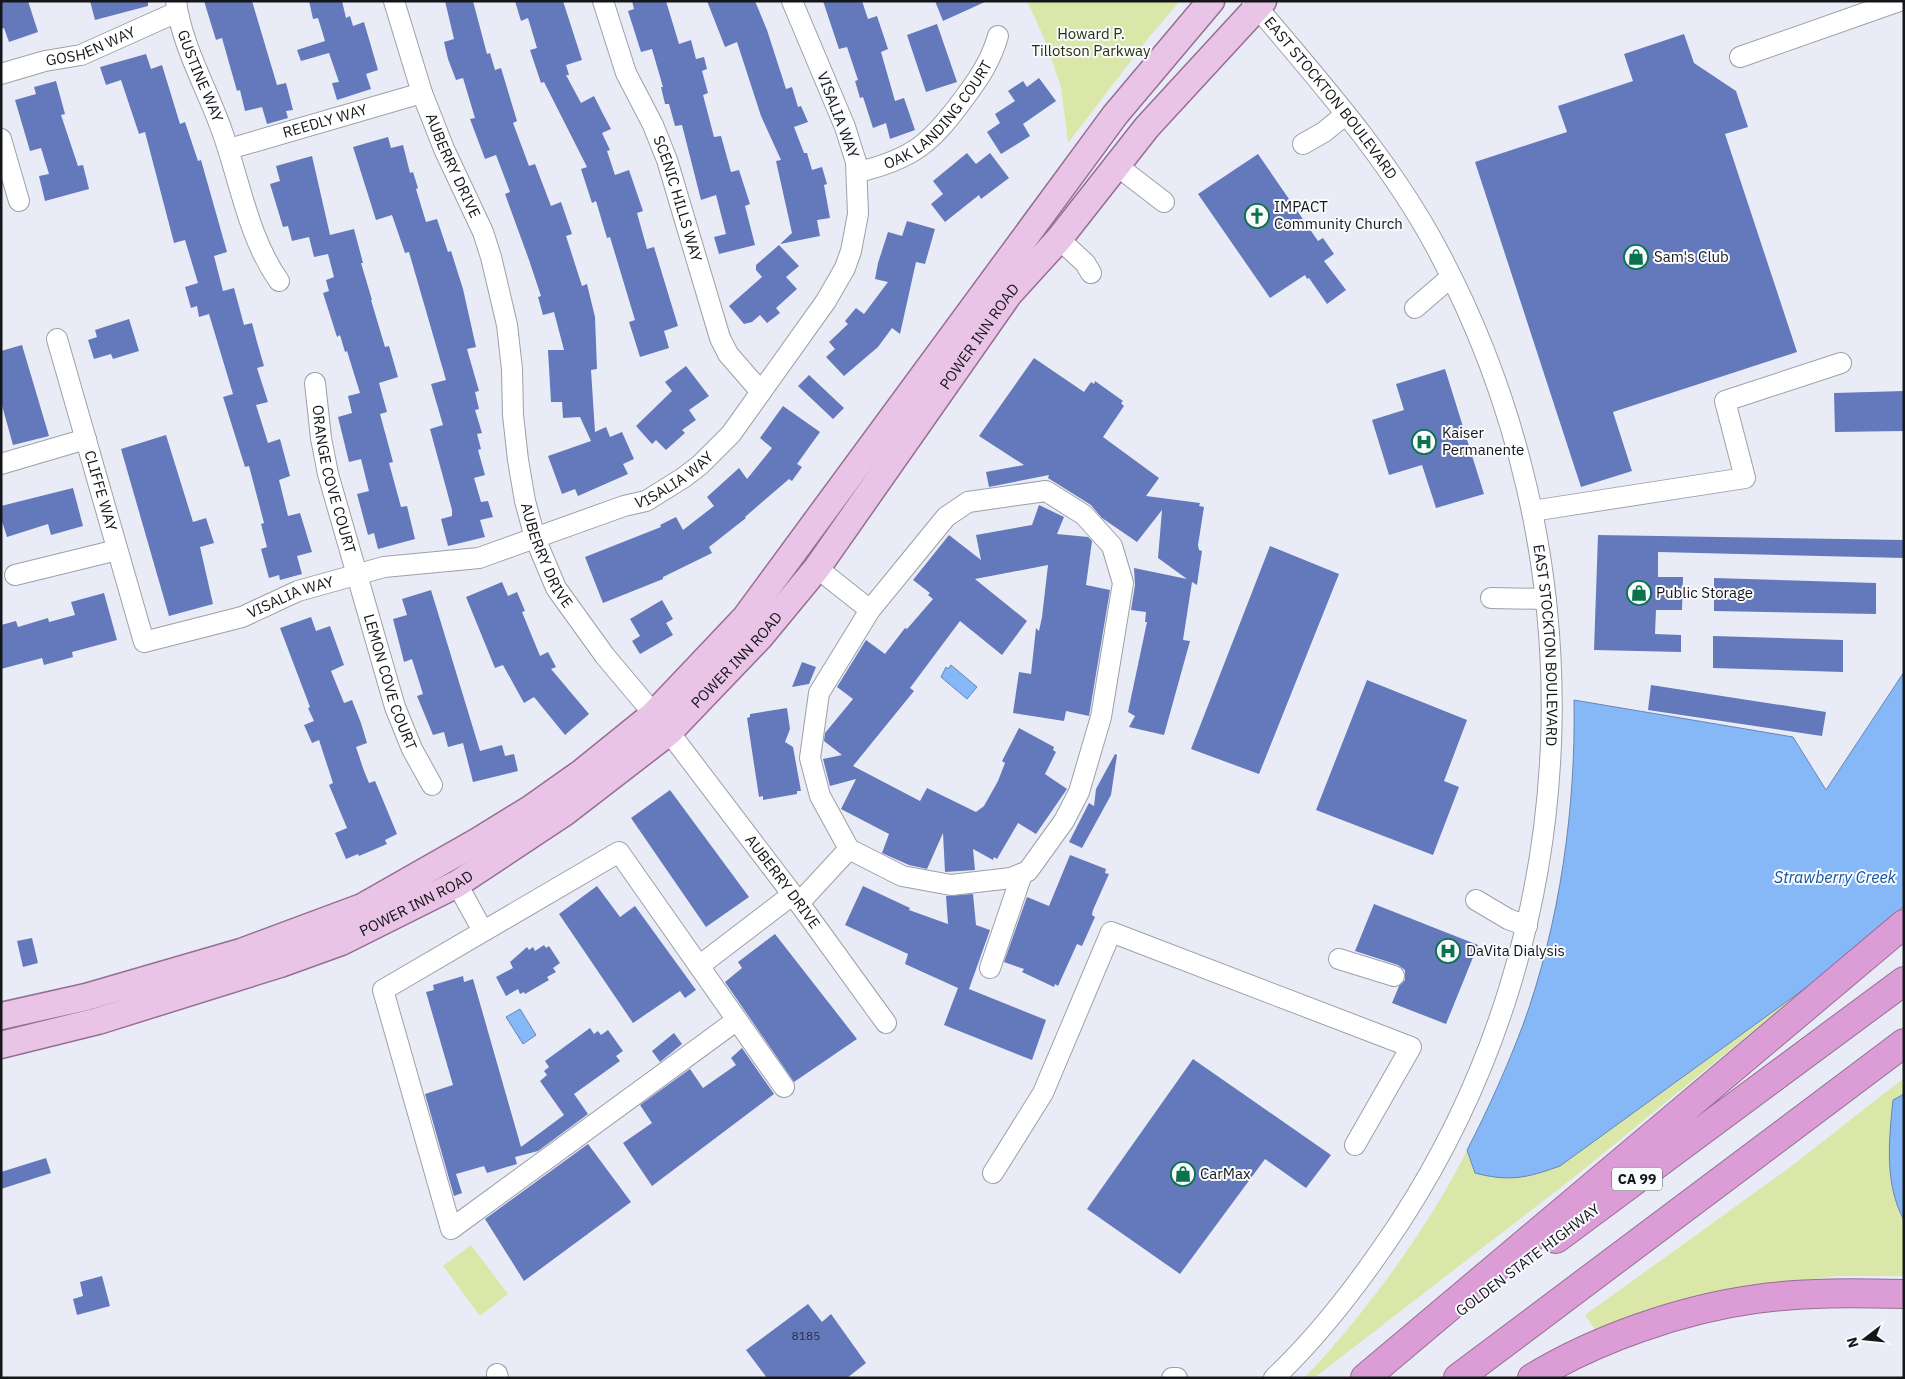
<svg xmlns="http://www.w3.org/2000/svg" width="1905" height="1379" viewBox="0 0 1905 1379" font-family="'IBM Plex Sans',sans-serif">
<style>
.green{fill:#dbe7a9}
.water{fill:#86b8f7;stroke:#6487b4}
.building{fill:#6479bb}
.lines{fill:none;stroke-linecap:round;stroke-linejoin:round}
.minor-casing{stroke:#9ca0a9;stroke-width:22}
.major-casing{stroke:#966e94;stroke-width:29}
.highway-casing{stroke:#966e94;stroke-width:30}
.minor{stroke:#fff;stroke-width:20}
.major{stroke:#eac4e7;stroke-width:26}
.highway{stroke:#dc9dd7;stroke-width:28}
.labels{text-anchor:middle;stroke-width:4;stroke-linejoin:round;paint-order:stroke}
.number-label{font-size:12px;fill:#292f42}
.shield{fill:#f8fafe;stroke:#595a5e;stroke-width:1}
.shield-label{font-size:14px;font-weight:bold;fill:#151619}
.park-label{font-size:15px;fill:#292e0b;stroke:#f8fafe}
.street-label{font-size:15px;fill:#151619;stroke:#f8fafe}
.poi-label{font-size:15px;fill:#151619;stroke:#f8fafe;text-anchor:start}
.water-label{font-size:16px;font-style:italic;fill:#0f539d;stroke:#f8fafe}
</style>
<rect width="100%" height="100%" fill="#e9ecf6"/>
<!-- green -->
<path class="green" d="M1027 1H1180L1150 36 1068 143 1061 87 1044 38Z
M1811 984 1573 1178 1314 1378H1304C1363 1317 1430 1226 1467 1150L1475 1173 1560 1166Z
M1904 1078V1094L1893 1100 1899 1211 1904 1220V1276H1839L1760 1285 1596 1331 1585 1315 1785 1171Z
M471 1245 508 1294 480 1316 443 1266Z"/>
<!-- water -->
<path class="water" d="M951 665 977 687 967 699 941 677 946 667 948 669Z
M1904 672V906L1868 939 1811 984 1560 1166C1527 1178 1509 1182 1475 1173L1467 1150C1488 1110 1507 1067 1523 1025 1560 923 1576 807 1574 700L1793 737 1826 790Z
M520 1009 536 1035 523 1044 506 1017Z
M1904 1094V1220C1884 1184 1889 1139 1893 1100Z"/>
<!-- building -->
<path class="building" d="M1 1H28L38 32 9 42 4 28 1 29Z
M90 1H148V6L95 20Z
M204 1H252L277 85 286 83 293 110 286 111 288 118 267 124 262 107 245 111 240 90 237 91 222 38 216 40Z
M309 1H342L346 18 350 16 353 26 364 22 378 70 366 74 371 89 337 100 332 83 339 82 329 53 301 61 297 50 325 41 318 18 313 19Z
M445 1H473L487 54 490 53 495 70 501 68 517 121 513 123 529 166 535 164 551 206 561 202 572 234 566 236 582 286 587 284 595 317 597 369 591 370 595 432 606 427 610 437 622 432 634 459 623 464 628 474 578 496 575 489 562 494 548 456 591 441 580 417 563 418 562 402H551L548 350H564L554 312 543 315 538 297 541 296 529 260 505 194 510 192 496 155 485 159 470 119 475 118 463 78 456 80 448 59 444 42 454 39Z
M515 1H563L582 60 566 65 569 75H566L581 103 594 96 602 112 611 129 602 133 610 150 607 151 615 175 629 170 643 211 637 213 647 249 654 247 678 326 664 331 669 348 640 357 629 322 635 320 610 237 607 238 596 201 592 203 581 169 587 167 544 82 541 83 530 50 537 48 528 18 521 21Z
M632 1H666L679 44 691 40 696 59 704 57 707 69 702 71 708 93 703 95 714 137 721 136 731 172 739 170 750 204 745 206 755 245 719 254 714 237 726 234 716 195 701 200 682 125 675 126 669 104H665L661 87H663L652 49 641 52 628 11 634 9Z
M707 1H755L767 30 786 89 792 87 798 107 801 106 808 122 794 127 804 153H807L812 170 822 167 827 184 824 185 830 218 817 220 820 236 780 244 792 233 776 161 781 160 761 116 737 42 725 47Z
M823 1H862L868 19 877 16 888 49 881 52 895 101 904 98 915 130 890 139 886 123 873 128 863 97 860 98 855 81 858 80 847 47 839 49Z
M935 1H987L943 21Z
M937 24 957 82 926 92 907 35Z
M1684 34 1694 63 1736 91 1748 127 1725 134 1797 352 1613 412 1632 471 1581 487 1475 162 1567 132 1558 106 1633 81 1624 54Z
M146 54 151 69 162 65 180 124 185 122 198 161 201 160 227 252 214 256 223 291 234 288 244 325 252 323 257 342 264 366 257 368 268 402 256 405 268 443 280 439 290 476 279 480 288 516 300 513 312 552 297 556 302 574 280 580 279 575 269 578 261 549 267 547 261 524 264 523 249 466 245 467 223 397 233 394 209 314 199 317 197 306 191 308 185 287 198 283 185 240 174 243 145 132 139 134 121 80 106 85 100 67Z
M1039 78 1056 101 1023 124 1030 136 1001 154 987 132 1000 123 995 114 1015 101 1008 91 1023 81 1027 87Z
M56 81 65 114 61 115 78 166 83 165 89 189 45 201 39 176 49 174 41 148 30 151 15 100 36 94 34 87Z
M388 137 391 148 403 145 410 173 413 172 418 188 416 189 426 222 437 219 448 252 451 251 463 289 476 347 467 349 479 391 475 392 479 409 475 410 482 433 477 434 481 449 478 450 485 475 474 478 481 502 488 501 493 517 480 520 485 537 448 546 441 519 452 516V510L430 429 443 425 431 384 446 380 409 252 405 253 392 215 376 220 353 147Z
M967 153 976 164 990 153 1009 178 981 199 979 195 945 222 931 204 943 194 933 181Z
M1258 154 1318 241 1323 238 1334 254 1324 261 1346 290 1327 304 1309 278 1307 279 1305 275 1270 298 1198 194Z
M312 156 330 235 354 229 363 263H361L372 300H371L385 347 389 346 398 377 379 383 387 412 380 414 393 462 389 463 401 507 407 506 415 539 378 549 374 533 368 535 357 494 369 491 361 459 349 462 338 417 352 413 348 396 360 393 347 351 345 352 340 335 337 337 323 293 329 291 326 280 334 277 328 254 314 257 309 237 292 241 288 226 283 227 270 184 280 181 276 166Z
M907 221 935 229 925 264 916 262 900 334 892 328 878 347 844 376 826 357 835 349 829 342 848 324 845 321 856 308 864 314 888 282 875 279 878 263 888 232 902 236Z
M779 245 799 266 786 277 797 289 776 308 780 313 767 323 760 315 752 322 744 324 729 306 762 277 756 270V265Z
M129 319 139 351 113 359 111 354 94 359 88 340 97 337 95 330Z
M22 345 49 436 13 445 1 402V351Z
M1034 358 1084 392 1091 382 1094 384 1095 381 1123 401 1121 403 1124 406 1103 437 1159 478 1146 496 1200 503 1199 506 1204 507 1198 545 1199 550 1202 551 1200 564 1197 585 1192 582 1183 640 1190 641 1164 735 1129 727 1135 716 1128 712 1147 622H1145L1146 612 1131 610 1135 585 1134 568 1187 579 1158 558 1162 510 1137 542 1102 518 1091 505 1048 478 1049 475 989 487 986 472 1024 465 979 436Z
M686 366 709 396 689 410 696 420 682 430 685 433 666 450 656 440 652 444 636 426 672 391 665 382Z
M1445 369 1484 494 1436 508 1422 465 1389 475 1372 420 1404 410 1396 384Z
M809 375 844 408 833 419 798 386Z
M1904 391V431L1835 432 1834 393Z
M783 406 820 432 797 464 802 467 792 481 789 479 745 517 746 518 709 547 712 553 663 577V579L603 603 585 557 661 527 660 525 676 517 683 530 714 506 707 497 739 468 747 479 772 448 760 438Z
M166 435 193 522 206 518 214 543 200 547 213 604 169 616 121 449Z
M73 488 83 526 51 535 48 524 7 537 1 518V506Z
M1039 505 1064 517 1057 534 1088 537 1092 541 1086 585 1110 590 1089 716 1066 711 1064 721 1013 713 1019 672 1031 674 1036 628 1039 631 1042 617 1048 565 975 579 1027 621 1002 655 960 621 910 688 914 691 853 766 920 801 927 788 976 812 984 806 998 781 1005 763 1002 761 1019 728 1054 747 1053 750 1056 752 1045 774 1067 789 1036 834 1018 823 997 859 994 857 993 860 973 849 975 870 945 872 943 833 927 869 909 865 882 853 889 834 841 809 856 779 830 786 823 759 842 755 824 741 825 733 853 699 837 687 866 640 885 654 905 628 907 629 933 599 928 595 930 593 913 580 949 535 981 560 976 535 1032 525Z
M1598 535 1904 540V558L1658 552V577H1683L1682 610H1656L1655 634 1681 635V652L1594 650Z
M1270 546 1339 574 1259 774 1191 749Z
M1714 578 1876 583V614L1714 611Z
M502 582 508 596 517 592 525 611 522 612 540 656 548 652 556 667 551 669 589 714 565 735 534 697 524 703 503 665 495 668 466 597Z
M431 590 480 751 502 745 505 756 514 754 518 771 473 782 463 743 448 747 444 732 433 735 417 696 423 694 412 659 404 662 393 619 407 615 402 599Z
M104 593 117 640 72 652 73 657 44 665 42 658 1 669V625L16 621 18 627 48 618 49 622 75 615 71 602Z
M662 600 673 619 666 623 673 635 640 654 632 641 640 636 630 619Z
M311 617 316 631 330 626 344 665 331 671 344 703 352 700 361 723 367 743 356 747 364 771 369 783 375 781 397 834 385 840 387 844 359 856 358 854 346 859 335 833 347 828 329 785 333 783 319 740 312 743 304 725 314 721 308 708 310 707 280 628Z
M1713 636 1843 640V672L1713 668Z
M802 662 816 667 809 684 792 687Z
M1367 680 1467 720 1444 781 1459 787 1433 855 1316 810Z
M1651 685 1826 712 1822 736 1648 710Z
M787 708 790 729 785 742 793 747 801 791H797V794L763 800V796L759 797 747 718 750 717V714Z
M1115 754 1117 755 1111 795 1082 848 1069 842 1089 803 1094 806 1096 789Z
M670 790 749 897 706 927 631 818Z
M1070 855 1106 869 1105 873 1109 874 1093 910 1092 915 1095 917 1082 946 1077 944 1058 986 1055 984 1054 987 1022 972 1024 969 1004 962 1027 897 1049 906Z
M597 886 620 917 635 906 696 990 685 998 680 991 633 1023 559 914Z
M863 886 910 908 909 910 948 924 946 896 973 894 976 925 990 930 969 989 1046 1020 1032 1060 944 1025 958 988 905 964 908 954 845 925Z
M1374 904 1478 945 1446 1024 1392 1003 1399 986 1405 980V970L1398 965 1355 951Z
M775 934 857 1039 794 1082 725 982 742 968 738 962Z
M32 938 38 963 23 967 17 941Z
M544 945 546 948 549 946 560 963 553 968 556 972 547 977 549 980 525 994 524 992 520 994 518 989 506 996 496 977 513 968 510 962 527 947 529 950 533 947 535 951Z
M463 976 464 982 473 979 521 1147 564 1115 540 1081 547 1075 544 1071 549 1067 545 1061 590 1028 594 1034 598 1031 601 1035 608 1030 623 1051 616 1056 620 1061 574 1094 588 1114 538 1151 515 1157 517 1164 487 1173 484 1166 456 1174 462 1193 454 1196 425 1094 453 1085 426 992 434 990 433 985Z
M674 1033 682 1044 660 1062 652 1051Z
M742 1048 774 1094 652 1186 623 1143 652 1123 640 1105 690 1069 703 1088 736 1065 731 1058Z
M1193 1059 1331 1155 1306 1188 1265 1159 1180 1274 1087 1209Z
M588 1144 631 1202 524 1281 485 1219Z
M46 1158 51 1173 1 1189V1172Z
M102 1276 110 1306 77 1315 73 1299 83 1296 80 1282Z
M808 1304 822 1322 831 1314 866 1363 847 1378H767L746 1350Z"/>
<g class="lines">
<defs>
<g id="minor">
<path id="s1" d="M176 1C182 47 207 88 222 131 240 181 248 237 279 281"/>
<path id="s2" d="M394 1 422 93 444 149 483 232 491 257 507 325 512 369 513 415 518 460 525 501 535 538 556 588 605 656 669 732 799 903 886 1023"/>
<path id="s3" d="M603 1 626 73 653 125 667 160 720 338 728 354 761 392"/>
<path id="s4" d="M1252 1C1318 80 1387 156 1436 247 1601 553 1590 930 1400 1222 1363 1278 1323 1332 1274 1378"/>
<path d="M1740 57 1899 1"/>
<path id="s5" d="M1 74 45 61 81 55 177 12"/>
<path d="M1 139 19 201"/>
<path d="M1303 144 1324 132 1346 114"/>
<path id="s6" d="M229 149 422 93"/>
<path d="M1116 165 1164 202"/>
<path id="s7" d="M858 172C914 159 932 142 965 97 980 77 991 60 998 36"/>
<path d="M1059 239 1085 263 1091 273"/>
<path d="M1415 308 1451 277"/>
<path id="s8" d="M57 339 144 642 242 617 298 591 384 567 479 558 624 506 646 501 683 478 700 465 731 434 826 301 845 268 851 251 858 214 856 162 845 127 792 1"/>
<path id="s9" d="M315 383 321 438 328 474 395 707 412 749 432 785"/>
<path d="M1 464 86 439"/>
<path d="M1532 511 1745 478 1725 401 1841 363"/>
<path d="M817 568 870 610 819 693 810 758 820 796 849 849 902 876 951 885 1011 878 1028 871 1064 821 1079 792 1101 717 1123 583 1112 546 1084 515 1046 491 968 502 946 517 870 610"/>
<path d="M15 575 117 550"/>
<path d="M1491 598 1546 599"/>
<path d="M457 884 483 931"/>
<path d="M1476 900 1508 919 1527 926"/>
<path d="M799 903 849 849"/>
<path d="M1339 959 1394 976"/>
<path d="M699 966 792 895"/>
<path d="M990 968 1022 874"/>
<path d="M737 1020 451 1229 383 990 619 852C674 930 729 1008 784 1087"/>
<path d="M993 1173 1043 1093 1111 932 1411 1047 1355 1145"/>
<path d="M497 1374 498 1378"/>
<path d="M1172 1378H1177"/>
</g>
<g id="major">
<path d="M1 1016 86 997 241 952 362 907 478 841 530 809 581 773 654 714 745 618 1115 115 1211 1"/>
<path id="s10" d="M1 1045 98 1021 280 964 341 942 457 884 564 813 669 732 760 637 817 568 1009 294 1059 239 1147 127 1263 1"/>
</g>
<path id="highway" d="M1556 1239 1904 981
M1365 1378 1904 924
M1458 1378 1904 1043
M1532 1378C1596 1339 1682 1309 1756 1299 1805 1292 1855 1293 1904 1294"/>
</defs>
<!-- minor casing -->
<use href="#minor" class="minor-casing"/>
<!-- major casing -->
<use href="#major" class="major-casing"/>
<!-- highway casing -->
<use href="#highway" class="highway-casing"/>
<!-- minor -->
<use href="#minor" class="minor"/>
<!-- major -->
<use href="#major" class="major"/>
<!-- highway -->
<use href="#highway" class="highway"/>
</g>
<!-- icons -->
<defs>
<symbol id="church-ring" viewBox="-11 -11 22 22"><circle r="9.5" fill="#f8fafe" stroke="#0a734b" stroke-width="1.5"/><path d="M-1.2-6h2.4v3.5h3.3v2.4h-3.3V6h-2.4V-.1h-3.3v-2.4h3.3Z" fill="#0a734b"/></symbol>
<symbol id="shop-ring" viewBox="-11 -11 22 22"><circle r="9.5" fill="#f8fafe" stroke="#0a734b" stroke-width="1.5"/><path d="M-5-2.5h2.3a2.7 3.5 0 0 1 5.4 0H5L5.5 6h-11ZM-1.5-2.5h3a1.5 2.3 0 0 0-3 0Z" fill="#0a734b"/></symbol>
<symbol id="hospital-ring" viewBox="-11 -11 22 22"><circle r="9.5" fill="#f8fafe" stroke="#0a734b" stroke-width="1.5"/><path d="M-5-5h3v3.5h4V-5h3V5h-3V1.5h-4V5h-3Z" fill="#0a734b"/></symbol>
</defs>
<g fill-rule="evenodd">
<use href="#church-ring" x="1243" y="202" width="28" height="28"/>
<use href="#shop-ring" x="1622" y="243" width="28" height="28"/>
<use href="#hospital-ring" x="1410" y="428" width="28" height="28"/>
<use href="#shop-ring" x="1625" y="579" width="28" height="28"/>
<use href="#hospital-ring" x="1434" y="937" width="28" height="28"/>
<use href="#shop-ring" x="1169" y="1160" width="28" height="28"/>
</g>
<g class="labels">
<!-- number labels -->
<g class="number-label">
<text x="806" y="1340">8185</text>
</g>
<!-- shield labels -->
<rect class="shield" x="1612" y="1167.5" width="50" height="23" rx="4"/>
<g class="shield-label">
<text x="1637" y="1184">CA 99</text>
</g>
<!-- park labels -->
<g class="park-label">
<text x="1091" y="39">Howard P.<tspan x="1091" dy="17">Tillotson Parkway</tspan></text>
</g>
<!-- street labels -->
<g class="street-label">
<text dy="5" stroke="none"><textPath href="#s5" startOffset="94">GOSHEN WAY</textPath></text>
<text dy="5" stroke="none"><textPath href="#s1" startOffset="79">GUSTINE WAY</textPath></text>
<text dy="5" stroke="none"><textPath href="#s4" startOffset="125">EAST STOCKTON BOULEVARD</textPath></text>
<text dy="5" stroke="none"><textPath href="#s7" startOffset="102">OAK LANDING COURT</textPath></text>
<text transform="translate(838 115) rotate(69)" y="5">VISALIA WAY</text>
<text dy="5" stroke="none"><textPath href="#s6" startOffset="100">REEDLY WAY</textPath></text>
<text dy="5" stroke="none"><textPath href="#s2" startOffset="175">AUBERRY DRIVE</textPath></text>
<text dy="5" stroke="none"><textPath href="#s3" startOffset="212">SCENIC HILLS WAY</textPath></text>
<text dy="5" stroke="none"><textPath href="#s10" startOffset="1250">POWER INN ROAD</textPath></text>
<text dy="5" stroke="none"><textPath href="#s8" startOffset="874">VISALIA WAY</textPath></text>
<text dy="5" stroke="none"><textPath href="#s9" startOffset="98">ORANGE COVE COURT</textPath></text>
<text dy="5" stroke="none"><textPath href="#s8" startOffset="158">CLIFFE WAY</textPath></text>
<text dy="5" stroke="none"><textPath href="#s2" startOffset="580">AUBERRY DRIVE</textPath></text>
<text dy="5" stroke="none"><textPath href="#s8" startOffset="469">VISALIA WAY</textPath></text>
<text dy="5" stroke="none"><textPath href="#s4" startOffset="725">EAST STOCKTON BOULEVARD</textPath></text>
<text dy="5" stroke="none"><textPath href="#s10" startOffset="845">POWER INN ROAD</textPath></text>
<text dy="5" stroke="none"><textPath href="#s9" startOffset="309">LEMON COVE COURT</textPath></text>
<text dy="5" stroke="none"><textPath href="#s2" startOffset="985">AUBERRY DRIVE</textPath></text>
<text dy="5" stroke="none"><textPath href="#s10" startOffset="440">POWER INN ROAD</textPath></text>
<text transform="translate(1528 1260) rotate(-37)" y="5">GOLDEN STATE HIGHWAY</text>
</g>
<!-- poi labels -->
<g class="poi-label">
<text x="1274" y="212">IMPACT<tspan x="1274" dy="17">Community Church</tspan></text>
<text x="1654" y="262">Sam's Club</text>
<text x="1442" y="438">Kaiser<tspan x="1442" dy="17">Permanente</tspan></text>
<text x="1656" y="598">Public Storage</text>
<text x="1466" y="956">DaVita Dialysis</text>
<text x="1200" y="1179">CarMax</text>
</g>
<!-- water labels -->
<g class="water-label">
<text x="1835" y="883">Strawberry Creek</text>
</g>
</g>
<!-- border -->
<rect width="1905" height="1379" fill="none" stroke="#151619" stroke-width="5"/>
<!-- north arrow -->
<g transform="translate(1865 1339) rotate(254)" stroke="#f8fafe" stroke-width="4" paint-order="stroke">
<path d="M0-4L9 19L0 12L-9 19Z" fill="#151619"/>
<text y="-8" font-size="14" font-weight="bold" text-anchor="middle" fill="#151619">N</text>
</g>
</svg>
